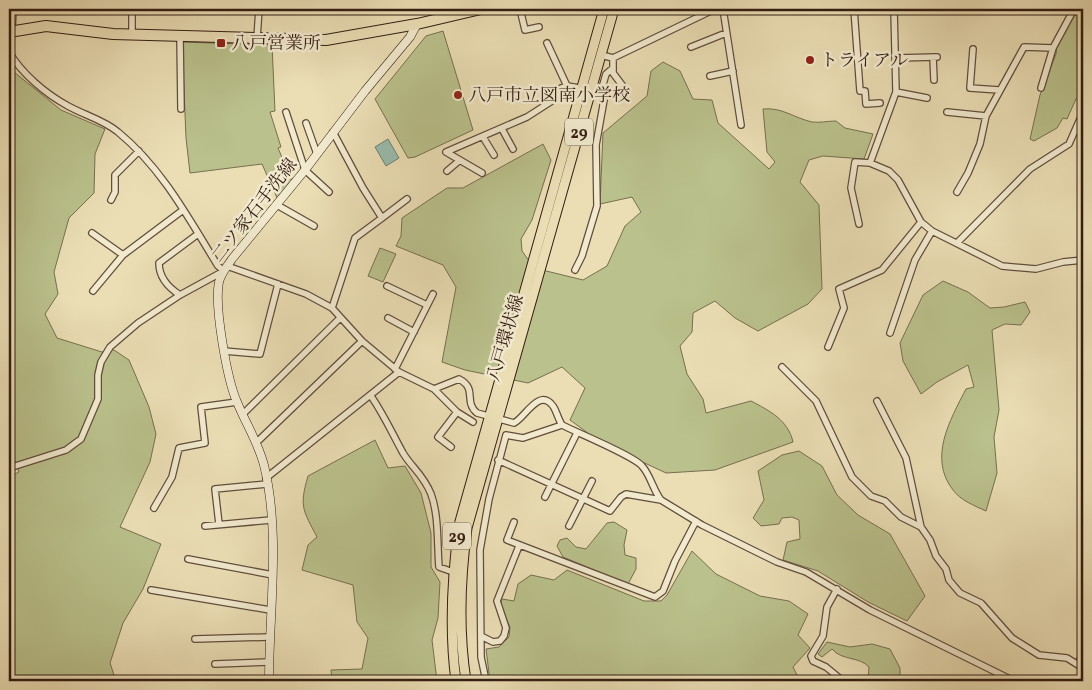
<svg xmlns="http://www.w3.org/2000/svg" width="1092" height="690" viewBox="0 0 1092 690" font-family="Vollkorn,'Noto Serif JP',serif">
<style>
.green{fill:#bac18c;stroke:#766f50}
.water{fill:#98bcad;stroke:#707c70}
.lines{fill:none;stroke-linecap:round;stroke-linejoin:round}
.street-casing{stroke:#614d3c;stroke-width:8}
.secondary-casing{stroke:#331d14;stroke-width:9}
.primary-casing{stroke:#331d14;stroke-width:11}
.highway-casing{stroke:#331d14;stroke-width:12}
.street{stroke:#f2eacf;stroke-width:5.5}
.secondary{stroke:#f2eacf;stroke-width:8}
.primary{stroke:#ebdeb5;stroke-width:9}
.highway{stroke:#ebdeb5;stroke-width:10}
.poi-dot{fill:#8f2418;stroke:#f2eacf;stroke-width:2}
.labels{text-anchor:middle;stroke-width:5;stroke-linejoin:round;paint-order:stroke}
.shield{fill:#f2eacf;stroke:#6c5a4c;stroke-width:1}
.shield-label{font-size:16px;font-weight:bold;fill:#331d14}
.poi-label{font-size:18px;fill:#331d14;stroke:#f2eacf;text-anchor:start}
.street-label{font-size:18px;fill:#331d14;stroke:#f2eacf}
</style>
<rect width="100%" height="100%" fill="#ebdeb5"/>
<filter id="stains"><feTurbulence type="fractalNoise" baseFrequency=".004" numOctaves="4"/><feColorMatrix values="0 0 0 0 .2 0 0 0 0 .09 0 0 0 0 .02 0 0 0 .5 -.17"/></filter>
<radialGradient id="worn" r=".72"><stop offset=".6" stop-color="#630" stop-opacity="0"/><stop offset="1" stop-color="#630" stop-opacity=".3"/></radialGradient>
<!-- green -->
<path class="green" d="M1077 9H1083V102L1076 99 1067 119 1063 118 1057 128 1034 141 1030 139 1040 95 1056 54 1057 44Z
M443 31 473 130 415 157 408 158 375 99 426 36Z
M182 42 272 45 275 111 270 112 281 147 278 148 292 181 278 200 262 164 190 173 186 138Z
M663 62 680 71 693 99 712 100 718 123 769 169 775 162 767 152 763 109C782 107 794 118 812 122 819 123 828 121 836 121L845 128 873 134 864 159 823 156 809 160 800 182 819 205 822 289 808 304 758 331 735 318 715 301 693 313 692 332 680 346 687 374 703 399 706 413 751 401C770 411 788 420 793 442L715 470 666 473 600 442 570 420 585 388 562 367 528 383 465 370 442 362 456 287 443 265 396 246 401 236 402 218 447 188H463L543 144 551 160 532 220 521 239 522 251 534 268 583 280 607 266 625 226 641 212 632 197 600 204 603 133 647 96 651 71Z
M9 68 61 110 105 129 95 154 94 193 69 218 54 272 58 294 45 314 57 338 102 352 114 350 129 360 149 407 156 434 150 462 120 527 161 544 143 589 123 623 110 663 116 681H9V477L19 472 9 446Z
M380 248 396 254 383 282 368 276Z
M943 281 968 292 990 308 1004 307 1025 302 1030 312 1021 325 1005 324 992 330 999 410 994 437 997 473 986 511C975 506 960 500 953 490 928 458 950 420 966 389L974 387 968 365 937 382 921 394 903 361 900 343 923 295Z
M375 440 388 468 405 466 421 493 431 533V567L440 582 438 618 432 640 437 681H332L331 670 362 669 368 638 357 622 353 585 302 570 308 545 317 537C303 510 299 507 308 476Z
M799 451 822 466 837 495 858 515 890 534 925 596 907 621 868 602 818 571 783 560 787 542 800 539 799 520 792 517 782 518 779 524 761 526 753 518 764 500 758 471 782 455Z
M614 522 627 530 624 545 625 555 636 558V569L628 584 563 557 557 546 560 540 567 538 576 547 586 549 607 523Z
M692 551 716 574 760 596 789 601 808 614 798 635 810 648 793 667 800 681H490L486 649 499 647 509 637 510 627 500 606 502 599 514 601 518 584 531 575 554 580 567 570 644 601H661L667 595Z
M827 642 850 647 872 644 890 649 900 668V681H868L869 667C859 656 842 661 832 649L822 657 818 654Z"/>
<!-- water -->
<path class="water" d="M388 139 399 158 386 166 375 147Z"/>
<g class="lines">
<defs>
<path id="street" d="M132 9V35
M222 9 259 11
M520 9 525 30 539 27
M723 9 741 125
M854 9 860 91H865L866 104 880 103
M12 31 13 9
M180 37 181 109
M257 38 259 9
M547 43 567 86
M691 47 726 33
M973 49 970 88 999 90
M9 52C22 74 46 94 68 106 84 115 104 120 118 132 162 168 189 219 218 266L224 271 180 295 138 323 110 347 101 362 98 375V399L81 439 66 450 9 468
M601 55 613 58 715 9
M933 57 934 80
M613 58V73L625 89
M896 58 937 57
M710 76 733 71
M1041 88 1053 48
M896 92 927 98
M286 112 305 170 329 192
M947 112 986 116
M306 123 317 154
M502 129 513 149
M483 137 494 155
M870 163 896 92 894 9
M447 171 460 160
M482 173 446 152 527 117 555 99 561 88 567 86 591 90
M1081 187 1083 186
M957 192 968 173 980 144 986 116 1024 47 1053 48 1074 9
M111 200 115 192V175L139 151
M277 205 314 226
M382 218 407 199
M859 224 851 188 855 162 870 163 889 171 898 180 921 222 932 231 1002 266 1036 269 1063 262 1083 260
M92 233 123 255
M957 243 1030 169 1069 144 1080 119 1083 120
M227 266 306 294 332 308 362 341 399 372 434 389 457 412 473 422
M575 270 582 256 597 206 596 145 604 100 602 88 606 74 613 68
M387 286 427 305
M93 291 123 255 183 210
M180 295C169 288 159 277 159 263L198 234
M332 308 355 238 382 218 363 188 333 132
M388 318 414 332
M890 333 915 260 932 231
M828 347 844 308 839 289 882 270 921 222
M224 351 260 354 278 284
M782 367 816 401 852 477 871 496 885 501 901 517 921 527 930 540 936 556 946 569 949 580 960 593 981 603 1012 638 1039 655 1067 658 1083 668
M395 369 433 294
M434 389 459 379C478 389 463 401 477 413L514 423C525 418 539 387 553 406 557 412 558 419 562 425 578 433 634 456 642 466 651 476 653 490 661 500
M371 396C384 415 392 433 403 453 412 468 423 474 431 494 439 516 437 543 439 567L453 572
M877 401 906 458 921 527
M243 414 340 318
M257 442 362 341
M451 447 438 437 457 412
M498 460 610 511 621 497 626 494 661 500 702 525 777 562 806 572 870 610 1014 681
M266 478 399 372
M545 497 577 433
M154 508 172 477 179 448 205 443 201 407 237 402
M514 522 507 540 655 597 663 591 675 561 696 521
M219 524 215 489 267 484
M205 526 271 520
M569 526 592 481
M188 559 273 575
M837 589 827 607 823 636 811 656 813 661 826 667 843 681
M151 590 270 610
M481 636 493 642 500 641 504 636 506 628 497 601 519 546
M195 639 269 637
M215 664 269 662
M1078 664 1083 653
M486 681 481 657 480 550 489 499 506 435 523 438 562 425"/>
<path id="secondary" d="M269 681C269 610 281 535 264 465 258 442 246 424 237 402 227 379 214 306 219 282 221 273 227 267 232 259L305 170 365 91 410 37 417 24"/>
<path id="primary" d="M456 681C449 629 452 578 459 525L604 9
M466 681C458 629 460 579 467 528L614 9"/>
<path id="highway" d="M9 32 46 26 113 34 326 40 417 24 481 9"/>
</defs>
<!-- street casing -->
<use href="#street" class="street-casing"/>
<!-- secondary casing -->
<use href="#secondary" class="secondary-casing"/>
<!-- primary casing -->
<use href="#primary" class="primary-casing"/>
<!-- highway casing -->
<use href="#highway" class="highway-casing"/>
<!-- street -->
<use href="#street" class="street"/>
<!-- secondary -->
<use href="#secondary" class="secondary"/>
<!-- primary -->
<use href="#primary" class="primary"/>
<!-- highway -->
<use href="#highway" class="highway"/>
</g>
<!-- markers -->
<g class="poi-dot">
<rect x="216" y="38" width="10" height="10" rx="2.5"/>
<circle cx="810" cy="60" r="5"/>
<circle cx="458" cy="95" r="5"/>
</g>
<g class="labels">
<!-- shield labels -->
<g class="shield">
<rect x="565" y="118.5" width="28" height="27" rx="4"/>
<rect x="443" y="522.5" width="28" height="27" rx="4"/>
</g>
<g class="shield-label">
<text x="579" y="138">29</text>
<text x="457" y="542">29</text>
</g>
<!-- poi labels -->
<g class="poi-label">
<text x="231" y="49">八戸営業所</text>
<text x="820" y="66">トライアル</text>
<text x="468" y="101">八戸市立図南小学校</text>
</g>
<!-- street labels -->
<g class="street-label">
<text transform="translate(254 210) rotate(-52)" y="6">二ツ家石手洗線</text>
<text transform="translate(505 338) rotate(-74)" y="6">八戸環状線</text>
</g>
</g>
<!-- margin -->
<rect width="1092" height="690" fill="none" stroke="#ebdeb5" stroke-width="30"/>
<rect x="10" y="10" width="1072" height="670" fill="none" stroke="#331d14" stroke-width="2.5"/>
<rect x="15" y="15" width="1062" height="660" fill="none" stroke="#331d14"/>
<rect width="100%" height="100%" filter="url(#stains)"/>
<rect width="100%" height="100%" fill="url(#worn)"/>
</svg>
